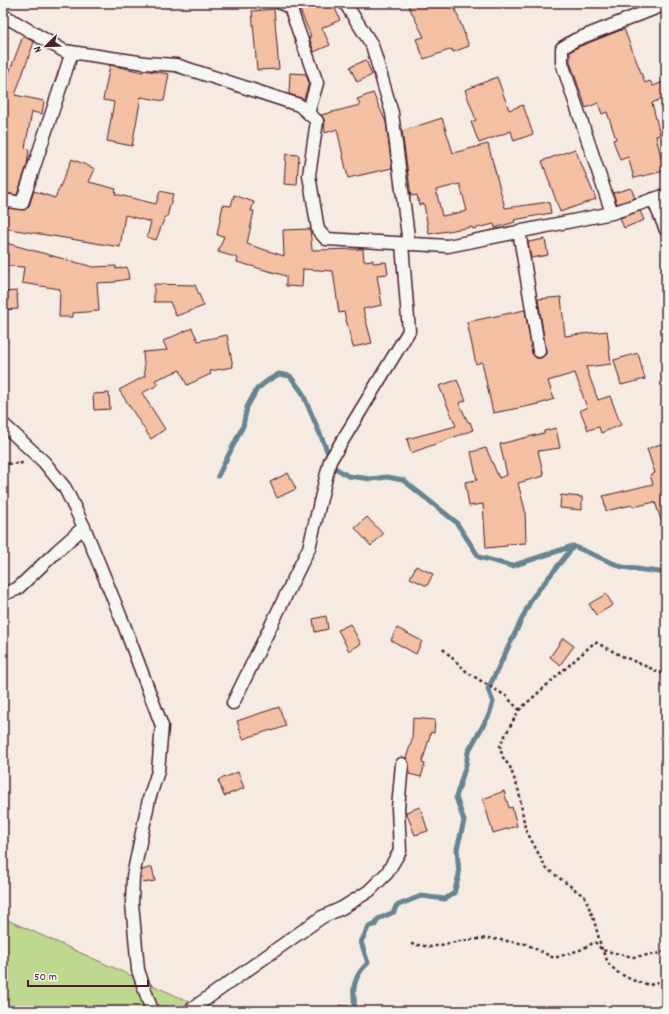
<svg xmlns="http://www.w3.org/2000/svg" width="669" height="1014" viewBox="0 0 669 1014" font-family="Dekko,sans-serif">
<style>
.green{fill:#bfd88f;stroke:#847c5d}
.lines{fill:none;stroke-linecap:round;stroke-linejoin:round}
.stream{stroke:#668491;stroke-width:5}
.building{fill:#f3c0a4;stroke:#4a1f2b;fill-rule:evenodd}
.street-casing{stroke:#4a1f2b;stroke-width:15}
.path{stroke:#4a1f2b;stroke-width:2.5;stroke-dasharray:3 3;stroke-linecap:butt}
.street{stroke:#f6f6f2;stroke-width:12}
</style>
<rect width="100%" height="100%" fill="#f5ebe2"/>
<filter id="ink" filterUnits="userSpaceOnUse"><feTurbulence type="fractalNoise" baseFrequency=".025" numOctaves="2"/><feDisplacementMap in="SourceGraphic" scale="8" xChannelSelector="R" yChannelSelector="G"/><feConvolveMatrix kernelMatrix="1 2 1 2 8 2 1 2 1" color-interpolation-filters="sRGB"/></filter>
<g filter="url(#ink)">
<!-- green -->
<path class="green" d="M3 918 210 1011H3Z"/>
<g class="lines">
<!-- stream -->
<path class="stream" d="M218 476 243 426 247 407 257 389 267 381 279 374 290 376 302 392 326 448 332 466 348 476 371 479 387 477 403 480 456 522 479 557 512 566 573 546 622 567 666 573
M340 1011 341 1007 354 1009C355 1004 354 1001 354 996 352 983 359 971 368 963L361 942 369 926 375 925 378 919 394 912 396 906 421 896 445 899 454 893 459 875 457 849 464 821 456 797 466 765 468 752 489 715 493 702 488 689 532 598 573 547"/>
</g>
<!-- building -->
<path class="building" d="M297 3H333L340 20 322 28 330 45 314 52 309 37 311 36Z
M407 3H453L469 46 453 52 452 49 424 59 416 39 424 37Z
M274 9 279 69 257 70 252 11Z
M624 29 645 83 650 81 653 86 666 81V97L652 103 660 135 656 136 664 171 634 178 628 157 620 160 613 140 616 139 607 112 602 114 598 103 586 108 570 62V52L578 47Z
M23 36 34 42 15 95 44 101 42 114 32 112 25 148 29 149 27 165 17 195 3 193V180L7 158 3 157V89Z
M366 60 372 75 357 82 350 67Z
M110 65 143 72V70L150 71 169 74 164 101 141 97 132 146 107 141 114 102 103 100Z
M290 73 306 74 309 83 304 99 289 94Z
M497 77 509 110 523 105 533 134 514 141 511 131 479 143 471 122 476 120 465 90Z
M373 93 386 122 392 168 348 178 337 129 325 133 324 119 321 115 360 105 357 99Z
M442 118 453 153 488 144 505 208 549 202 551 213 514 220 515 222 495 228 494 224 473 229 472 227 429 234 424 204 419 205 417 195 411 196 402 131ZM460 184 467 211 442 216 436 190Z
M575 149 596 199 560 212 542 161Z
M286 154 299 155 297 185 284 184Z
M72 159 95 169 89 182 116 189 115 194 156 204 160 191 173 194 167 217H165L156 240 147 237 151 222 125 215 120 247 3 228V218L6 208 25 210 29 206 34 191 55 198Z
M631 188 635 198 617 204 613 193Z
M234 195 254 202 251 211H254L247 244 284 256 283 230 310 229 312 250 363 249 364 261 373 260V263L386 262 388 274 377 275 382 305 363 309 372 343 353 347 344 312 339 313 333 271 303 269 302 287 286 286V276L237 262 238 258 218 252 224 236 217 235 223 205 231 206Z
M640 211 644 220 624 228 620 218Z
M545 239 548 255 531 258 528 242Z
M6 243 93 267 116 266V269L127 267 129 279 116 281V282L97 283 99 311 73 313V317H59L60 289 22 283 24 267 4 266Z
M154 284 195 285 204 306 176 316 170 302H154Z
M17 291 18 309 3 310V292Z
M561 297 565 336 607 331 611 364 586 367 598 400 610 396 621 425 601 433 599 427 588 430 580 410 587 408 575 373 548 381 554 399 539 404 493 413 482 362 476 364 467 322 525 310 532 353 536 358H541L546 354V350L538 299Z
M192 328 198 341 227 335 233 367 210 371 211 374 187 385 180 370 155 380 158 385 142 393 165 429 151 439 119 390 145 376 143 352 167 350 163 341Z
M638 353 645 379 621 385 614 360Z
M457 380 466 400 459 403 468 422H470L473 430 411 453 407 439 456 426 439 386Z
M109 393 110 409 94 410 93 394Z
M556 428 560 448 538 451 544 476 518 483 525 510 526 543 507 544V546L486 548 483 504 469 506 465 482 477 480 471 452 486 448 499 478 507 475 500 444 544 433V431Z
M666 442V529H664L655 502 633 507 632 505 606 511 603 496 653 484 650 475 655 473 647 449Z
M288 473 296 489 277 498 270 482Z
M561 495 582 497V510L560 508Z
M367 517 383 534 371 546 355 528Z
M416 566 433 574 427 586 410 578Z
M606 594 613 605 596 615 589 604Z
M326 616 328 629 315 632 313 619Z
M350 624 361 644 349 651 338 630Z
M397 628 422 641 416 654 391 640Z
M563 638 574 646 560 665 550 657Z
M279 707 286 726 272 731 271 730 243 739 237 721Z
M413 718 435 720 434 733 431 732 422 763 425 764 421 777 409 774V764L406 758 412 740Z
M238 772 244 788 224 796 218 780Z
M504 791 509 808 512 807 517 826 493 833 483 799Z
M420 807 428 831 415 835 406 812Z
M152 867 155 881 143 883 141 874 142 870Z"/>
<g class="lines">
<defs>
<path id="street" d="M280 3 290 7 317 83 308 113
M345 3 372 45 392 113 409 244
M3 15 64 51 145 63 176 65 299 105 317 121 309 175 318 230 326 239 448 246 612 213 666 195
M653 199 666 230
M3 200 22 203 72 52
M612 213 562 63V48L575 40 666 4
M519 231 539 351
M3 424 44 462 65 488 84 527
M3 594 17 589 57 551 84 527 124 625 162 726 158 771 149 799 133 876 132 903 138 970 152 1011
M233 703 309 548 330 461 409 331 402 244
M189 1011 322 917 342 908 369 891 387 873 400 851 398 808 402 764"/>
</defs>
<!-- street casing -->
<use href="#street" class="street-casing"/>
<!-- path -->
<path class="path" d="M3 466 4 464 24 463
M443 649 468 673 506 696 519 710 500 745 502 756 510 767 519 792 525 828 546 868 585 897 594 920 602 950 609 964 617 972 632 980 650 985 666 979
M519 710 595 642 622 656 666 675
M411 944 431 947 460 941 488 938 526 944 554 958 580 950 595 942 602 950 633 957 662 953 666 950"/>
<!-- street -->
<use href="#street" class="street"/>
</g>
</g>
<!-- margin -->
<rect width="669" height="1014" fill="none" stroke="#f6f6f2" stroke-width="16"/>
<rect x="8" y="8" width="653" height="998" fill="none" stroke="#4a1f2b" stroke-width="1.5" filter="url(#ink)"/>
<!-- north arrow -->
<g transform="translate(46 46) rotate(247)" stroke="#f6f6f2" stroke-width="3" paint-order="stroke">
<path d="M0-3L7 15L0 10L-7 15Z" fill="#4a1f2b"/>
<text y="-6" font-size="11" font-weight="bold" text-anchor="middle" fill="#4a1f2b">N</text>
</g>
<!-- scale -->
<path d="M28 980v6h120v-6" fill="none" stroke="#4a1f2b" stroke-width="2"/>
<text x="34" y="980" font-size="12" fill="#4a1f2b" stroke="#f6f6f2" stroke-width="3" paint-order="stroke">50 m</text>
</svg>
